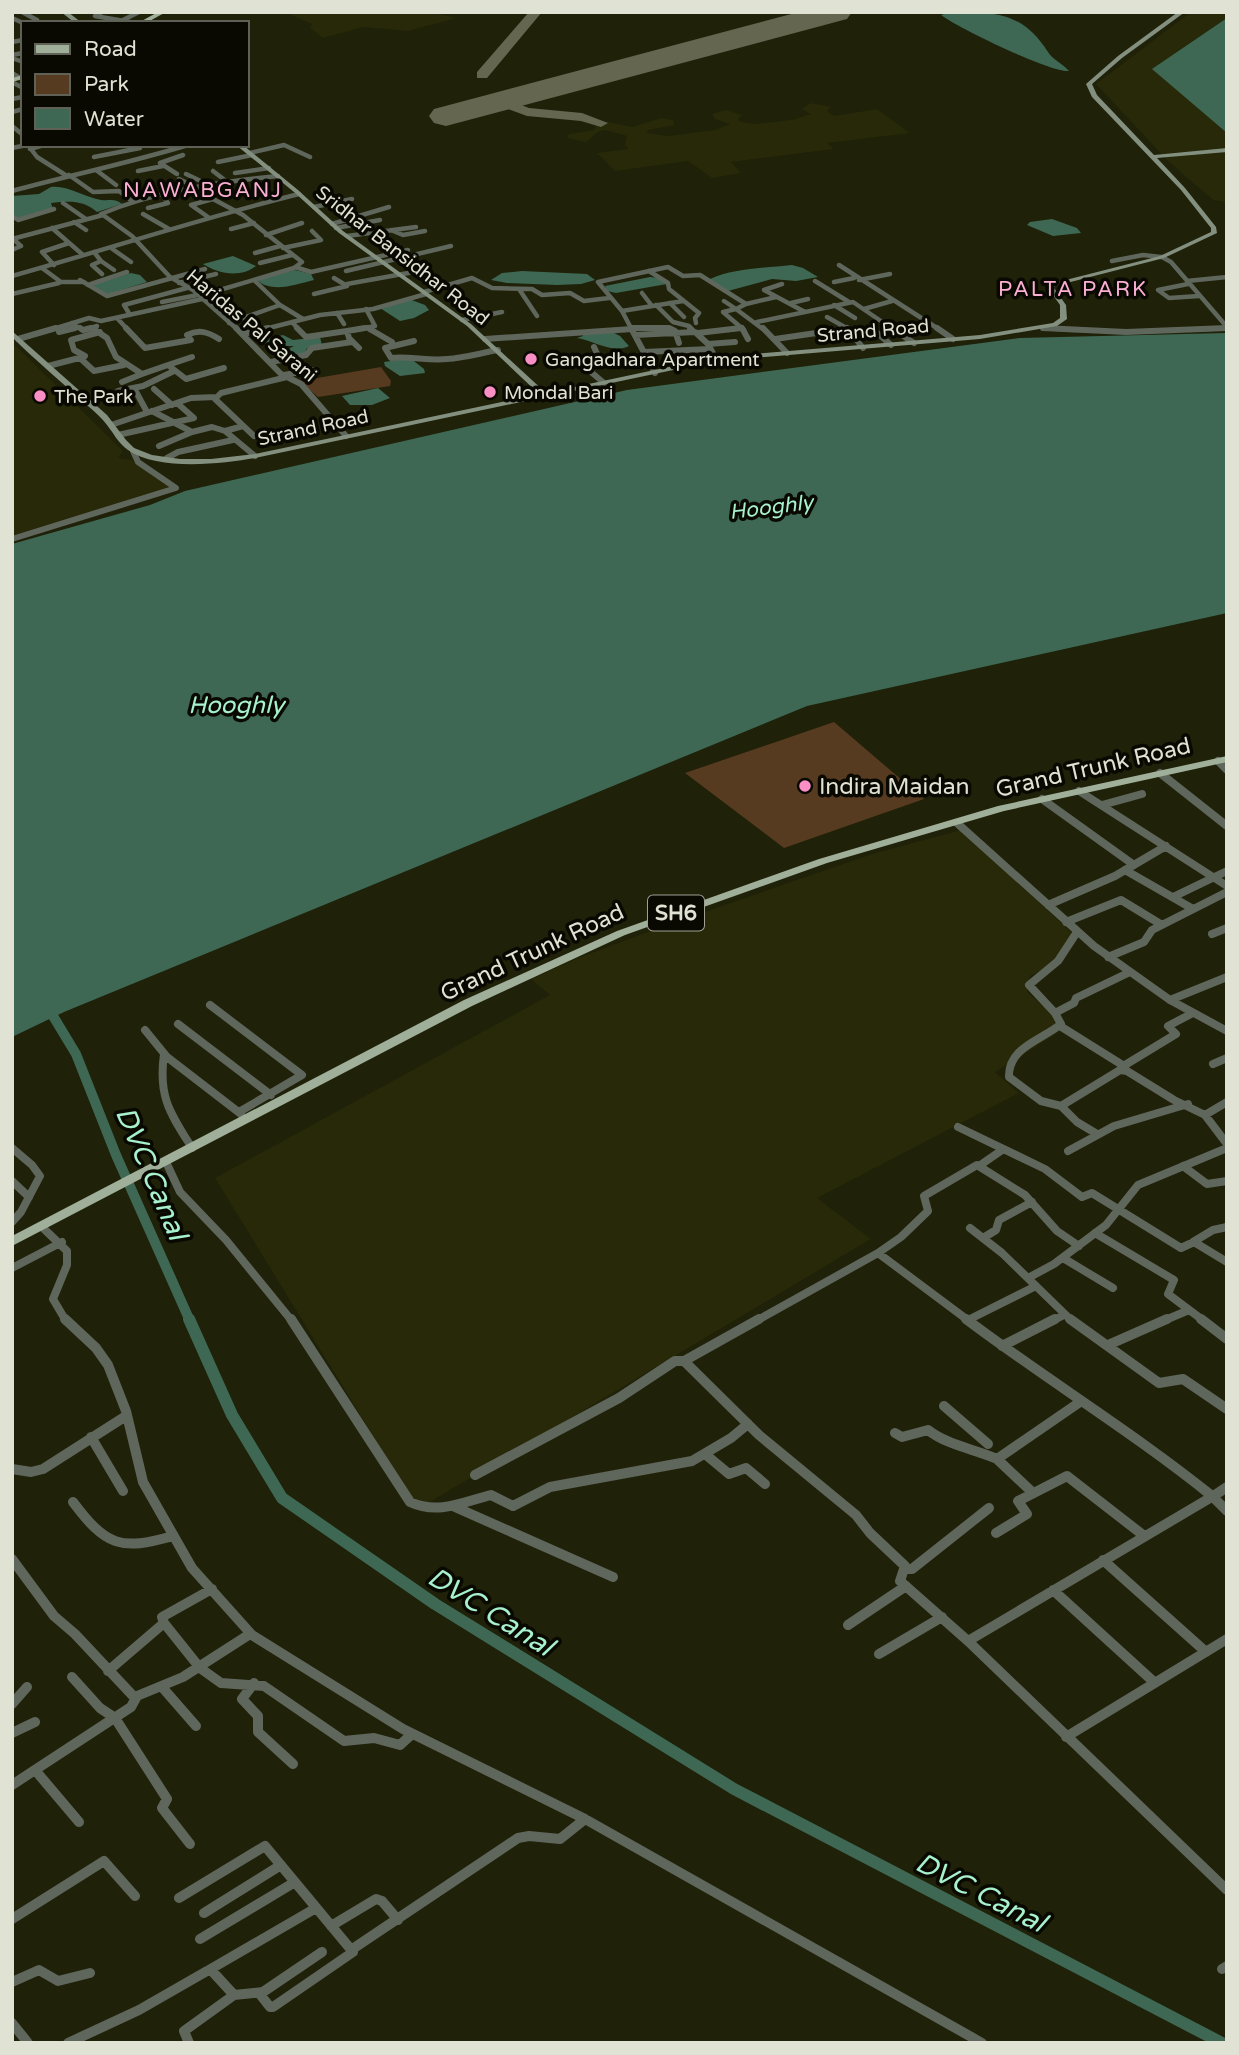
<svg xmlns="http://www.w3.org/2000/svg" width="1239" height="2055" viewBox="0 0 1239 2055" font-family="'Varela Round',sans-serif">
<style>
.built{fill:#272909}
.green{fill:#573b20}
.water{fill:#3e6854}
.lines{fill:none;stroke-linecap:round;stroke-linejoin:round}
.canal-far1{stroke:#3e6854;stroke-width:10}
.canal{stroke:#3e6854;stroke-width:12}
.taxiway{fill:#646650;fill-rule:evenodd}
.runway{fill:#646650;fill-rule:evenodd}
.street-far3{stroke:#5f665c;stroke-width:4.5}
.street-far2{stroke:#5f665c;stroke-width:6}
.street-far1{stroke:#5f665c;stroke-width:8}
.street{stroke:#5f665c;stroke-width:10}
.secondary{fill:#838f7f;fill-rule:evenodd}
.primary{fill:#9faf9a;fill-rule:evenodd}
.poi-dot{fill:#fa8fc6;stroke:#090902;stroke-width:2.5}
.labels{text-anchor:middle;stroke-width:7;stroke-linejoin:round;paint-order:stroke}
.far-street-label{font-size:19px;fill:#e0e2d3;stroke:#090902}
.far-poi-label{font-size:19px;fill:#e0e2d3;stroke:#090902;text-anchor:start}
.far-neighbourhood-label{font-size:21px;letter-spacing:2px;fill:#fbafd4;stroke:#090902}
.far-water-label{font-size:21px;font-style:italic;fill:#a7f1cd;stroke:#090902}
.shield{fill:#090902;stroke:#a0a194;stroke-width:2}
.shield-label{font-size:21px;font-weight:bold;fill:#e0e2d3}
.street-label{font-size:23px;fill:#e0e2d3;stroke:#090902}
.poi-label{font-size:23px;fill:#e0e2d3;stroke:#090902;text-anchor:start}
.water-label{font-size:24px;font-style:italic;fill:#a7f1cd;stroke:#090902}
.near-water-label{font-size:28px;font-style:italic;fill:#a7f1cd;stroke:#090902}
</style>
<rect width="100%" height="100%" fill="#1f2108"/>
<!-- built -->
<path class="built" d="M292 12H430L457 18 408 31 363 27 323 38 310 28 312 24 291 15Z
M1191 12H1227V202L1213 200 1168 161 1096 84Z
M811 103 831 107 827 111 834 116 877 109 910 133 827 143 834 149 731 162 741 173 712 178 688 161 615 171 597 153 629 149 625 145 627 136 605 130 598 132 586 142 567 138 569 134 594 130 597 124 609 122 632 127 661 118 673 120 675 125 648 130 647 133 668 136 715 130 730 124 715 119 712 114 726 110 742 115 738 120 741 122 755 124 792 120 811 114 802 109Z
M12 342 123 451 118 458 132 460 170 487 12 536Z
M961 830 1074 935 1057 962 1030 976 1027 992 1067 1027 995 1072 1019 1093 817 1198 871 1239 418 1509 215 1178 550 995 531 979 578 958 664 926 872 854Z"/>
<!-- green -->
<path class="green" d="M381 367 391 381 390 386 318 397 300 381Z
M834 722 924 799 784 848 685 773Z"/>
<!-- water -->
<path class="water" d="M951 12C996 12 1022 12 1048 52 1052 59 1063 64 1069 71 1051 73 958 28 941 15Z
M1227 18V133L1152 69Z
M51 187C68 185 86 198 101 200 110 201 114 198 122 204L97 212C83 200 70 201 51 203L53 209 18 219 12 215V196L39 194Z
M1052 219 1077 228 1081 233 1053 236 1027 225 1030 222Z
M233 256 256 266C241 278 218 274 203 264Z
M792 265 803 268 818 277 796 281 772 279 728 291 710 279C734 268 765 268 792 265Z
M295 270 311 274 314 280C297 284 272 294 257 280Z
M522 271 587 274 595 280 581 284 557 285 507 283 491 280 502 273Z
M131 273 140 275 147 282 105 295 93 285Z
M650 277 659 278 667 284 616 293 607 291 605 286Z
M409 299 425 305 429 310 414 318 400 321 380 308Z
M610 331 620 336 629 346C613 354 594 341 577 338L583 336V332Z
M1227 333V613L807 706 64 1012 12 1037V544L150 505 185 491 627 390 1019 338Z
M283 335 293 340 320 337 322 345 306 349V354L286 358 282 356V352L294 346H268L261 340Z
M410 358 424 369 425 373 400 376 385 366 384 362Z
M378 388 390 398 372 405H350L342 396Z"/>
<g class="lines">
<!-- canal-far1 -->
<path class="canal-far1" d="M47 1006 76 1054 116 1155 190 1321"/>
<!-- canal -->
<path class="canal" d="M189 1319 232 1415 282 1498 435 1604 734 1789 1222 2043"/>
<!-- taxiway -->
<path class="taxiway" d="M529 12H542L487 78H477V72Z
M500 97 529 108 582 113 608 123 601 127 581 121 527 116 495 104V98Z"/>
<!-- runway -->
<path class="runway" d="M799 12H852L847 19 446 126 434 123 429 116 434 109Z"/>
<!-- street-far3 -->
<path class="street-far3" d="M22 12 37 20 33 23
M102 12 95 16 136 23
M12 18 23 23
M123 20 139 12
M12 42 23 40
M12 55 23 53
M12 58 23 62
M12 73 20 78
M12 82 23 88
M12 99 23 97
M12 112 23 109
M12 126 23 135
M28 145 37 157 67 176
M12 148 27 145
M30 149 44 145
M250 153 284 145 310 157
M94 157 140 148
M218 162 252 155
M96 170 116 185
M138 171 163 166
M213 171 226 181
M235 173 269 168
M177 174 160 163 183 155
M186 174 209 185
M69 175 93 192 119 191 132 201
M179 179 197 188
M12 191C71 175 129 163 188 145
M63 203 86 219
M314 207 352 199
M148 208 168 203 162 195
M101 214C156 191 218 182 278 176
M143 214 169 229
M12 216 18 220 54 209
M74 222 86 230
M332 224 389 207
M52 228 83 255
M336 228 380 220
M231 229 254 223
M391 230 403 235 425 231
M266 235 302 223
M347 236 416 227
M12 238 21 246 12 250
M12 239 103 215 132 236 170 277 193 290 238 330
M111 248 131 262
M283 248 321 240 312 231
M94 252 101 261 92 265 102 274
M255 253 280 246
M1162 257 1171 262 1227 327
M101 261 114 270
M1112 261 1143 255 1161 257
M260 263 292 255
M54 265 42 252 69 243
M839 265 940 330
M295 267 311 272 408 250
M42 268 61 282H84
M346 271 451 246
M649 271 668 283 669 289 699 313 695 318 696 323
M12 276C108 249 202 218 299 194
M80 280 107 296 205 269
M254 280 280 305 303 319
M859 280 890 274
M815 281 849 302
M1187 281 1227 277
M834 282 854 278
M179 283 216 274
M347 284 425 270
M782 284 764 290 805 312
M1188 284 1158 290 1169 298 1199 296
M88 285 127 272
M519 289 537 316
M424 292 472 278 492 288 532 289 542 295 570 293 584 301 609 298
M642 293 652 306
M12 294 59 283
M314 294 347 286 334 278
M724 301 736 309
M162 302 213 292 294 268 302 262 243 215 213 199 191 205 208 217
M670 303 684 317
M791 303 808 299
M746 304 776 297
M656 305 673 322 689 326 692 330
M834 305 855 318
M736 309 723 312 744 330
M864 309 892 301
M622 311 683 301
M337 313 344 324
M130 315 124 305 187 288
M827 317 850 330
M117 318 128 330
M462 320 502 312
M292 322 299 330
M757 322 853 302 894 330
M72 323 82 330
M229 323 280 305
M92 328 94 330
M368 328 370 330
M632 328 672 330
M1043 328 1075 330
M50 330 89 318 101 321 202 299
M68 330 78 327
M85 330 97 326
M261 330 320 315 373 309 426 294
M355 330 375 326 366 309
M624 330 632 329
M632 330 622 311 598 282 668 267 683 276 700 275 746 304 736 309 764 330
M728 330 741 328
M840 330 844 329
M1188 330 1227 328"/>
<!-- street-far2 -->
<path class="street-far2" d="M80 328 83 330 91 328
M92 328 107 338 116 357 142 374 122 382
M126 328 145 348 191 340 187 335C199 329 208 332 219 339
M236 328 281 374 301 384 346 436
M297 328 306 337 347 331
M368 328 392 342
M631 328 655 373
M632 328H669L675 331 679 343
M690 328 693 331
M742 328 748 339
M763 328 787 353
M847 328 863 348
M891 328 914 343
M937 328 953 339
M1043 328 1126 332 1227 328
M875 331 891 345
M59 332 75 328
M698 333 741 328
M243 334 268 328
M635 335 695 332 708 344 716 359
M18 339 56 328
M485 339 632 329
M775 339 844 329
M414 341 385 348 391 358C410 356 428 361 447 359 464 358 481 353 498 350
M708 344 735 342
M594 347 599 358 592 365 591 372 604 383
M359 348 349 338 347 331 365 328
M644 352 710 349
M85 356 74 350 71 340 100 332
M80 358 94 371 124 365
M271 362 306 355 312 348 352 342
M168 365 192 357
M48 366 83 357
M142 374 168 365 186 379 224 368
M284 375 312 370
M134 388 147 412
M154 389 172 405
M118 391 143 386 174 371
M152 411 192 432 212 427 225 431
M111 425 191 398 216 397
M243 426 225 431 255 456
M118 435 194 418 177 403
M254 436 215 399 221 393 287 377
M159 446 192 432
M167 458 178 452 233 440
M12 539 176 488 138 462 133 451"/>
<!-- street-far1 -->
<path class="street-far1" d="M1218 761 1227 770
M1160 773 1227 826
M1079 791 1227 886
M1042 799 1134 865
M1102 805 1142 794
M957 823 1094 946 1170 1000 1227 1031
M1125 870 1193 909
M1173 897 1227 871
M1048 905 1115 876 1166 846
M1066 922 1121 900 1162 925
M1077 932 1058 961 1029 985 1055 1013 1061 1024C1042 1040 1008 1047 1009 1077L1041 1101 1061 1106 1120 1070 1127 1071 1174 1100 1205 1115 1227 1144
M1212 934 1227 928
M1108 957 1144 942 1152 930 1227 892
M1170 1000 1227 977
M210 1005 302 1075 239 1112
M1055 1013 1074 1003 1076 998 1130 972
M178 1024 271 1095
M1060 1026 1124 1066
M145 1030 167 1057 241 1114
M164 1054C158 1097 170 1113 192 1148
M1213 1064 1227 1058
M1124 1070 1125 1065 1176 1034 1168 1026 1191 1014
M1061 1106 1077 1122 1097 1134
M1205 1115 1227 1102
M958 1127 1045 1169 1082 1197 1092 1193 1181 1248 1194 1242 1227 1262
M12 1148 32 1165 40 1176 21 1212 12 1222
M1068 1151 1114 1126 1188 1104
M166 1162 180 1192 226 1240 292 1321
M979 1166 1002 1150
M1183 1166 1207 1184 1227 1181
M12 1181 29 1197
M42 1227 67 1251V1265L53 1299 66 1321
M970 1228 1002 1253 1072 1321
M1095 1233 1174 1280 1168 1294 1204 1321
M983 1238 996 1230 999 1220 1032 1202
M1193 1242 1213 1230 1227 1227
M878 1253 901 1237 928 1211 924 1196 977 1165 1025 1195 1057 1231 1079 1246
M1063 1258 1113 1288
M12 1268 62 1242
M1028 1278 1054 1264 1106 1225 1138 1185 1227 1148
M968 1320 1036 1286
M756 1321 878 1253 969 1321
M1052 1321 1064 1315
M1163 1321 1189 1310"/>
<!-- street -->
<path class="street" d="M65 1319 96 1348 108 1365 126 1411 143 1482 192 1568 252 1635 403 1729 585 1819 982 2043
M291 1319 410 1502C438 1515 463 1502 491 1495L513 1506 550 1487 692 1461 731 1438 748 1424
M759 1319 684 1361 759 1435 856 1515 870 1533 905 1566 900 1581 968 1641 1227 1890
M966 1319C1047 1380 1134 1433 1212 1496
M1070 1319 1159 1383 1183 1379 1227 1409
M1201 1319 1227 1339
M1108 1345 1167 1319
M1002 1346 1055 1319
M944 1406 988 1444
M895 1433 902 1437 928 1430C947 1445 974 1449 997 1459
M91 1437 123 1491
M705 1454 729 1474 746 1468 765 1484
M12 1469 31 1472 43 1469 126 1416
M475 1475 619 1398 675 1361H684
M1227 1487 1215 1495V1499L1227 1511
M1033 1493 997 1459 1080 1402
M73 1502C106 1546 120 1551 173 1536
M455 1507 613 1577
M996 1533 1027 1514 1018 1501 1067 1476 1143 1535
M12 1559 54 1616 75 1634 135 1698
M1103 1560 1206 1652
M904 1569H912L989 1508
M1053 1590 1155 1683
M164 1623 200 1668 221 1683 264 1686 344 1741 374 1738 400 1745 412 1734
M848 1625 906 1586
M968 1641 1215 1495
M879 1654 942 1617
M108 1671 164 1623 162 1617 212 1589
M72 1677 100 1708 115 1718 167 1799 162 1808 190 1844
M254 1683 242 1699 258 1716V1732L293 1764
M162 1687 196 1726
M12 1704 27 1687
M12 1733 35 1722
M1066 1737 1227 1639
M35 1770 79 1822
M12 1785 131 1707 137 1696 183 1677 250 1634
M179 1898 265 1846 353 1952 273 2007H270L259 1993
M204 1913 281 1865
M12 1919 104 1861 135 1896
M331 1926 376 1899 382 1901 398 1920
M200 1939 295 1882
M351 1950 518 1838 529 1836 560 1839 585 1819
M1222 1969 1227 1966
M209 1970 316 1908
M12 1982 39 1970 58 1981 90 1973
M12 2023 28 2043
M68 2043 139 2010 207 1971H212L234 1995 263 1992 322 1952
M189 2043 184 2031 234 1995"/>
<!-- secondary -->
<path class="secondary" d="M61 12H68L82 23H75Z
M1178 12H1185L1122 58 1092 84 1097 95 1154 155 1227 148V152L1157 158 1185 188 1216 227 1217 233 1164 258 1055 286 1054 288 1066 305 1067 319 1057 326 980 339 716 361 255 458C221 464 158 471 128 450 119 444 114 434 107 425 102 418 95 412 88 406 63 383 36 361 12 337V331L107 415 126 440 134 448 152 455 180 459H211L255 454 539 394 467 326 339 233 294 192 236 145H243L298 190 343 231 471 324 546 393 716 357 980 335 1053 323 1060 318V305L1048 288 1050 284 1160 256 1211 232V228L1181 190 1092 97 1086 84 1118 56Z"/>
<!-- primary -->
<path class="primary" d="M158 12H166L146 23H138Z
M23 75V79L12 82V78Z
M1227 756V762L1004 811 827 863 625 935 472 1006 12 1246V1236L464 1000 617 931 819 859 998 806Z"/>
</g>
<!-- markers -->
<g class="poi-dot">
<circle cx="531" cy="359" r="7"/>
<circle cx="490" cy="392" r="7"/>
<circle cx="40" cy="396" r="7"/>
<circle cx="805" cy="786" r="7"/>
</g>
<g class="labels">
<!-- far-street labels -->
<g class="far-street-label">
<text transform="translate(403 255) rotate(38)" y="7">Sridhar Bansidhar Road</text>
<text transform="translate(252 325) rotate(40)" y="7">Haridas Pal Sarani</text>
<text transform="translate(873 330) rotate(-5)" y="7">Strand Road</text>
<text transform="translate(313 427) rotate(-12)" y="7">Strand Road</text>
</g>
<!-- far-poi labels -->
<g class="far-poi-label">
<text x="545" y="366">Gangadhara Apartment</text>
<text x="504" y="399">Mondal Bari</text>
<text x="54" y="403">The Park</text>
</g>
<!-- far-neighbourhood labels -->
<g class="far-neighbourhood-label">
<text x="203" y="197">NAWABGANJ</text>
<text x="1073" y="296">PALTA PARK</text>
</g>
<!-- far-water labels -->
<g class="far-water-label">
<text transform="translate(771 507) rotate(-7)" y="7">Hooghly</text>
</g>
<!-- shield labels -->
<rect class="shield" x="648" y="895.5" width="56" height="35" rx="5"/>
<g class="shield-label">
<text x="676" y="920">SH6</text>
</g>
<!-- street labels -->
<g class="street-label">
<text transform="translate(1093 767) rotate(-13)" y="8">Grand Trunk Road</text>
<text transform="translate(532 952) rotate(-25)" y="8">Grand Trunk Road</text>
</g>
<!-- poi labels -->
<g class="poi-label">
<text x="819" y="794">Indira Maidan</text>
</g>
<!-- water labels -->
<g class="water-label">
<text x="236" y="713">Hooghly</text>
</g>
<!-- near-water labels -->
<g class="near-water-label">
<text transform="translate(152 1173) rotate(67)" y="10">DVC Canal</text>
<text transform="translate(491 1611) rotate(32)" y="10">DVC Canal</text>
<text transform="translate(981 1892) rotate(27)" y="10">DVC Canal</text>
</g>
</g>
<!-- border -->
<rect width="1239" height="2055" fill="none" stroke="#e0e2d3" stroke-width="28"/>
<!-- legend -->
<rect x="21" y="21" width="228" height="126" fill="#090902" stroke="#5f6056" stroke-width="2"/>
<rect x="35" y="44" width="35" height="10" fill="#9faf9a" stroke="#5f6056" stroke-width="2"/>
<text x="84" y="56" font-size="21" fill="#e0e2d3">Road</text>
<rect x="35" y="74" width="35" height="21" fill="#573b20" stroke="#5f6056" stroke-width="2"/>
<text x="84" y="91" font-size="21" fill="#e0e2d3">Park</text>
<rect x="35" y="108" width="35" height="21" fill="#3e6854" stroke="#5f6056" stroke-width="2"/>
<text x="84" y="126" font-size="21" fill="#e0e2d3">Water</text>
</svg>
